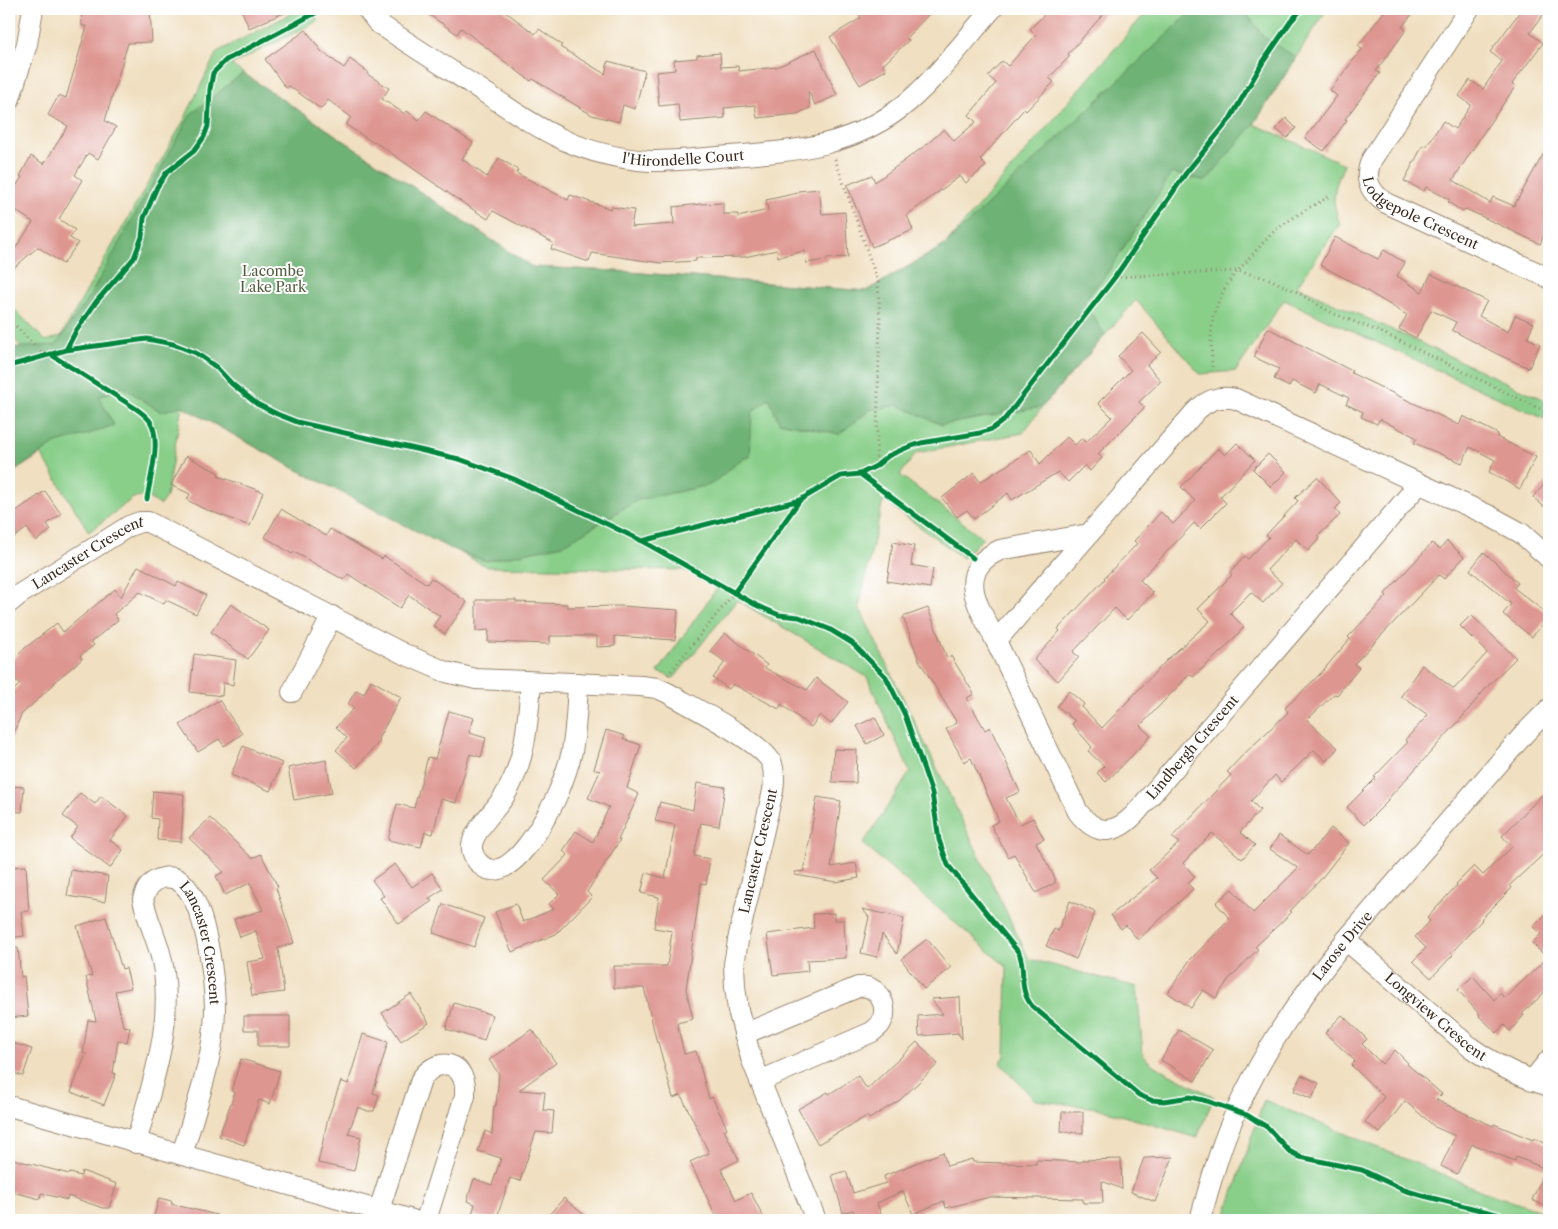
<svg xmlns="http://www.w3.org/2000/svg" width="1558" height="1229" viewBox="0 0 1558 1229" font-family="'Libre Caslon Text',serif">
<style>
.green{fill:#89cf8a;stroke:#627c54}
.forest{fill:#6eb276;stroke:#546e4a}
.building{fill:#de9691}
.lines{fill:none;stroke-linecap:round;stroke-linejoin:round}
.minor-casing{stroke:#96846f;stroke-width:22}
.path{stroke:#96846f;stroke-width:3;stroke-dasharray:1 4;stroke-linecap:butt}
.minor{stroke:#fff;stroke-width:20}
.cycleway-casing{stroke:#fff;stroke-width:8}
.cycleway{stroke:#00873e;stroke-width:5}
.labels{text-anchor:middle;stroke-width:4;stroke-linejoin:round;paint-order:stroke}
.street-label{font-size:14px;fill:#3b2a1e;stroke:#fff}
.park-label{font-size:14px;fill:#525c3e;stroke:#fff}
</style>
<rect width="100%" height="100%" fill="#fff"/>
<filter id="ink" filterUnits="userSpaceOnUse"><feTurbulence type="fractalNoise" baseFrequency=".02" numOctaves="2"/><feDisplacementMap in="SourceGraphic" scale="10" xChannelSelector="R" yChannelSelector="G"/><feConvolveMatrix kernelMatrix="1 2 1 2 8 2 1 2 1" color-interpolation-filters="sRGB"/></filter>
<filter id="wash" filterUnits="userSpaceOnUse"><feTurbulence type="fractalNoise" baseFrequency=".0096" numOctaves="4" result="noise"/><feDisplacementMap in="SourceGraphic" scale="20" xChannelSelector="R" yChannelSelector="G"/><feGaussianBlur stdDeviation="1.12" result="paint"/><feColorMatrix in="noise" values="0 0 0 0 0 0 0 0 0 0 0 0 0 0 0 0 0 1.4 0 .05"/><feComposite in="paint" operator="in"/></filter>
<g filter="url(#wash)">
<rect width="100%" height="100%" fill="#f0dfc0"/>
<!-- green -->
<path class="green" d="M300 9H312L318 21 231 65 532 267 616 271 866 291 945 245 1149 9H1327L1254 124 1344 164C1334 190 1330 198 1340 224L1297 286 1549 402V421L1284 300 1236 371 1200 374 1136 300 1042 407 1023 433 916 453 900 475 983 538 963 558 883 500 859 607 1029 959 1137 987 1143 1056 1153 1065 1214 1097 1197 1138 1097 1108 1035 1100 1000 1063 1005 1056 1007 967 863 844 910 772 867 677 737 600 674 678 658 672 717 588 686 570 488 567 294 468 182 406 166 497 160 505C151 499 144 494 133 498L89 532 41 454 9 475V362L27 353 9 334V304L46 341 61 336 183 122 217 52Z
M1264 1100 1482 1191 1549 1214V1220H1224Z"/>
<!-- forest -->
<path class="forest" d="M1194 9H1243L1265 38 1296 57 1254 124 1206 181 1172 173 1108 272 1084 301 1105 335 1042 407 942 425 898 405 870 410 839 434 779 422 769 398 752 412 750 457 742 459 710 485 638 500 563 545 486 561 449 548 294 468 181 406 161 412 123 387 99 397 114 425 89 434 56 443 24 465 9 474V348L56 345 91 294 191 114 243 73 532 267 616 271 866 291 945 245Z"/>
<g id="blocks">
<!-- building -->
<path class="building" d="M81 9H117V11L150 9 152 42 128 43 105 121 116 127 98 159 88 153 75 175 82 180 59 219 75 230 70 238 78 243 63 264 38 247 9 272V258L33 222 9 206V197L22 177 20 176 31 156 44 164 68 126 48 115 59 95 66 98 87 26H82Z
M241 9H293L249 28Z
M421 9H502L535 34 539 29 562 45 560 47 605 74 608 61 645 71 635 109 623 105 619 122 592 115 533 79 531 81 513 68 461 28 457 34Z
M866 9H934L906 38 909 40 883 65 886 70 860 85 830 37 861 18 859 16Z
M1050 9H1108L1068 54 1070 56 1049 78 1054 82 1026 111 1024 109 980 160 986 166 966 183 960 176 907 215 913 230 872 247 847 185 872 175 875 182 926 145 944 129 954 141 976 122 969 115 996 83 988 76 1002 61 1008 66 1036 35 1030 29Z
M1386 9H1416L1402 27 1406 30 1376 71 1380 73 1345 119 1347 120 1324 151 1305 138 1337 96 1330 90 1362 49 1358 46Z
M1522 9H1547L1530 33 1543 43 1512 84 1515 87 1487 127 1453 180 1490 203 1493 197 1514 206 1549 144V223L1540 244 1466 209 1463 212 1448 202 1450 200 1426 187 1424 191 1404 181 1423 145 1426 147 1443 121 1455 129 1471 105 1459 96 1470 80 1483 89 1502 61 1490 52Z
M306 30 321 51 344 68 350 59 368 72 367 74 389 88 382 99 405 114 407 111 419 120 426 111 473 143 462 159 487 177 499 158 518 170 516 173 568 200 570 195 611 209V207L634 210 631 227 674 224 673 207 701 204 723 203V214H738V217L768 210 766 200 798 193V191L819 189 822 214 845 212 848 257 827 258V260L806 263 805 251 778 257 777 250 744 257 696 258V261L661 263 592 253 589 262 551 249 553 243 493 211 488 219 457 199 375 142 374 143 346 125 351 117 328 100 321 109 289 86 286 88 265 59Z
M816 49 837 95 815 105 809 92H808L810 108 797 114 757 118 755 105 724 108 725 118 680 122 678 104 659 106 656 72 675 70 674 60 697 58V55L720 53 721 67 738 66 739 71 777 67Z
M1286 118 1296 128 1287 138 1276 129Z
M1335 237 1378 259 1384 250 1405 263 1397 276 1422 292 1431 274 1487 301 1479 316 1508 332 1515 315 1534 323 1527 338 1540 344 1529 368 1497 354 1452 330 1456 322 1431 310 1416 338 1399 329 1407 315 1352 282 1320 265Z
M1268 328 1352 371 1351 373 1459 425 1463 416 1498 434 1497 437 1536 457 1520 489 1489 472 1495 460 1470 447 1462 463 1414 443 1417 438 1380 419 1377 424 1361 417 1363 412 1346 404 1349 398 1320 384 1316 393 1292 381 1289 387 1274 379 1279 369 1254 357Z
M1143 333 1161 352 1147 365 1161 381 1139 402 1145 407 1098 454 1102 458 1090 471 1085 465 1068 482 1058 472 1012 500 1008 493 974 519 967 510 957 517 942 498 974 473 980 482 1031 450 1040 464 1067 437 1075 445 1082 438 1086 442 1112 417 1098 403 1131 370 1118 356Z
M1237 443 1255 460 1220 497 1226 503 1200 529 1194 523 1140 580 1153 593 1127 620 1115 608 1073 652 1079 657 1058 681 1034 660 1060 631 1058 629 1105 579 1104 578 1137 544 1134 541 1161 512 1173 524 1195 501 1181 487 1218 448 1225 455Z
M1268 454 1286 472 1271 487 1253 469Z
M186 456 219 473 218 476 263 492 250 526 202 508 187 500 190 494 171 485Z
M1317 477 1341 503 1335 509 1340 515 1318 536 1320 538 1308 551 1296 539 1267 570 1282 583 1263 603 1251 592 1230 613 1244 627 1225 648 1193 677 1190 674 1140 726 1151 736 1106 782 1097 773 1104 766 1088 751 1092 747 1072 724 1075 721 1057 706 1069 691 1084 704 1082 707 1102 728 1168 659 1210 621 1198 609 1232 575 1230 573 1245 556 1248 559 1269 537 1266 535 1298 501 1295 498Z
M1549 479V511L1533 497Z
M45 491 61 514 47 524 51 530 36 541 27 528 9 541V516Z
M281 509 326 536 330 529 382 559 384 556 427 584 431 578 467 602 445 634 433 626 440 616 409 595 400 608 348 574 344 580 294 552 292 554 265 537Z
M1447 541 1464 557 1444 579 1439 575 1354 664 1359 668 1337 695 1334 694 1307 720 1338 748 1326 761 1314 750 1281 782 1275 775 1251 801 1260 810 1240 832 1255 845 1242 859 1212 833 1183 863 1195 877 1188 884 1193 889 1138 940 1126 925 1121 929 1111 915 1157 878 1149 870 1179 843 1172 837 1231 775 1227 772 1240 758 1288 712 1285 708 1320 674 1350 639 1348 637 1387 596 1385 594 1432 543 1440 549Z
M893 542 914 546 911 565 933 569 930 588 887 581Z
M1484 552 1518 583 1514 588 1549 615 1532 637 1503 614 1511 604 1470 570Z
M138 566 176 586 178 582 206 595 196 614 166 600 164 604 140 592 114 614 118 620 91 642 94 645 80 656 82 659 54 682 55 683 21 715 9 744V695L20 684 9 673V663L20 652 57 623 63 632 115 589 121 597Z
M476 600H516V602L567 604V607L621 606 678 610 675 640 615 636V646L597 647V636H550V644L488 642 489 630 476 631Z
M231 604 269 630 248 659 211 632Z
M928 608 947 658 951 656 974 694 967 698 985 730 990 727 1020 792 1006 798 1020 824 1033 818 1044 839 1036 843 1055 878V883L1036 893 1014 854 1008 857 991 825 999 821 971 758 964 762 946 729 957 723 919 660 903 617Z
M1471 615 1516 658 1487 687 1459 721 1387 800 1388 801 1364 825 1347 807 1376 778 1374 777 1408 742 1405 740 1428 715 1401 696 1412 681H1411L1422 665 1454 689 1487 653 1460 626Z
M725 633 767 665 765 668 807 690 816 678 848 702 831 724 820 715 811 727 781 704 779 709 733 684 729 689 713 678 725 662 710 651Z
M194 654 236 660 233 685 223 683 222 696 190 692Z
M371 680 401 697 378 739 380 741 356 768 336 750 347 738 336 727 354 708 348 704 356 690 364 694Z
M219 700 242 734 224 746 219 739 198 752 180 725Z
M449 711 474 718 469 733 486 738 481 757 470 754 456 803 441 799 433 834 425 832 421 847 388 840 397 804 414 808 428 757 435 759Z
M875 717 884 735 867 744 857 726Z
M606 730 625 736 623 739 641 745 627 788 639 794 618 840H620L587 892 592 897 556 934 512 952 495 912 516 904 523 922 554 909 549 904 559 894 544 880 568 855 563 851 576 831 593 842 609 807 588 798 600 771 594 769Z
M243 746 282 763 270 791 231 775Z
M834 749 857 750 856 783 832 782Z
M326 760 332 793 294 800 288 768Z
M697 783 725 787 719 826 701 823 694 856 710 859 706 884 701 883 686 989 693 1019 677 1023 684 1054 696 1051 709 1099 712 1097 727 1128 724 1130 739 1160 721 1169 736 1200 751 1193 765 1220H718L690 1162 709 1153 681 1095 673 1098 658 1042 657 1043 644 988H614V966H667L672 931 654 928 659 897 641 893 646 873 665 878 675 825 655 821 660 802 693 810Z
M9 786 24 787 22 812 9 811Z
M1549 788V849L1510 885 1512 888 1481 919 1482 920 1451 953 1453 955 1431 978 1413 961 1426 948 1415 937 1430 921 1427 918 1457 885 1456 884 1474 866 1483 875 1512 847 1502 836Z
M153 791 184 794 181 842 157 840 158 819 151 818Z
M80 793 95 804 101 796 128 816 110 840 123 850 110 868 70 838 78 827 63 816Z
M817 797 841 801 831 867 856 863 859 878 836 882 795 875V872L804 871Z
M210 818 252 858 261 854 278 887 276 888 294 943 278 948 284 992 252 996 247 962 265 959 256 931 240 937 234 919 263 910 250 883 225 895 216 876 224 872 189 838Z
M1331 828 1349 843 1320 880 1290 911 1292 912 1255 947 1258 949 1229 979 1216 998 1203 990 1191 1008 1168 993 1189 961 1230 919 1216 903 1232 889 1253 913 1298 868 1270 849 1279 835 1308 855Z
M395 864 412 887 432 873 443 889 428 899 432 901 399 924 380 898 384 896 372 880Z
M26 866 29 911 21 912 24 936 9 938V867Z
M71 870 108 876 105 902 67 896Z
M1070 901 1095 912 1076 959 1046 946 1054 929 1058 931Z
M443 904 484 918 474 947 433 933Z
M862 909 904 918 897 954 882 934 877 957 861 953 869 917Z
M1549 911V988L1522 1014 1524 1015 1510 1031 1504 1025 1497 1033 1479 1016 1480 1015 1458 990 1473 976 1494 1000 1500 993 1505 998 1547 958 1532 943 1541 934 1533 927Z
M834 913V920H844L846 958 807 960 808 971 773 975 767 934 814 928 813 914Z
M106 917 122 969 126 968 131 988 115 991 123 1026 130 1027 127 1042 118 1040 113 1073 116 1074 104 1105 71 1092 86 1054 83 1053 88 1020 96 1021 86 977 92 976 77 926Z
M927 939 951 968 924 989 901 959Z
M18 948 21 977 24 976 28 1016 9 1018V949Z
M411 994 429 1023 401 1041 382 1013Z
M960 997 962 1039 958 1033 919 1036 918 1016 943 1014 931 999Z
M454 1003 492 1015 484 1041 446 1029Z
M1342 1015 1367 1039 1362 1044 1382 1064 1395 1050 1408 1063 1407 1064 1442 1094 1436 1100 1493 1126 1494 1124 1533 1140 1534 1138 1549 1145V1208L1532 1200 1546 1169 1516 1157 1515 1161 1472 1144 1457 1174 1441 1166 1455 1136 1435 1127 1405 1101 1380 1133 1365 1122 1384 1097 1351 1065 1355 1061 1325 1033Z
M244 1016H290V1046H258V1030H244Z
M532 1029 556 1063 519 1090 545 1092 543 1110 554 1111 552 1133 536 1132 520 1181 510 1178 496 1220H490L472 1214 475 1204 467 1201 474 1179 492 1185 501 1158 478 1151 485 1131 492 1134 494 1106H496L499 1074 489 1060Z
M1179 1030 1213 1050 1195 1081 1161 1060Z
M363 1034 388 1042 373 1093 379 1095 374 1111H368L358 1107 348 1134 361 1137 354 1171 318 1163 328 1118 341 1081 348 1084Z
M9 1042 32 1049 23 1076 9 1072Z
M917 1042 938 1064 900 1100 869 1119 867 1116 818 1144 798 1109 828 1092 829 1094 858 1076 867 1089Z
M241 1059 280 1071 270 1104 259 1100 244 1145 219 1136 235 1092 231 1091Z
M1301 1075 1319 1083 1312 1099 1294 1091Z
M1062 1112H1083V1133L1061 1132Z
M943 1152 947 1166 972 1159 973 1162 1036 1164V1160L1082 1162V1160L1121 1159 1122 1189 1102 1181 1103 1203H1083V1199L990 1197 946 1208 944 1201 913 1214 903 1191 877 1203 882 1218 874 1220H856L853 1210 843 1213 832 1175 846 1171 853 1193 886 1183 884 1176Z
M1173 1157 1155 1202 1131 1192 1144 1158Z
M9 1158 69 1174 70 1173 81 1176 82 1171 117 1184 109 1208H103L68 1196 67 1200 41 1193 40 1199 9 1191Z
M159 1198 172 1201 171 1204 217 1215 216 1220H153Z
M564 1198 590 1220H544Z"/>
</g>
</g>
<g filter="url(#ink)">
<use href="#blocks" fill-opacity="0" stroke="#96846f" stroke-width="1"/>
<g class="lines">
<defs>
<g id="minor">
<path id="s1" d="M367 9 378 23C412 46 447 68 481 90 540 129 577 156 650 161 677 161 703 158 730 156 795 151 855 147 908 102 939 75 965 40 992 9"/>
<path id="s2" d="M1469 9 1372 159C1363 178 1369 192 1386 203L1549 278"/>
<path d="M9 101 27 44 33 9"/>
<path d="M1089 534 1000 550C952 572 980 608 996 641L1195 412C1207 400 1219 395 1236 399L1488 515 1521 533 1549 558"/>
<path id="s3" d="M9 603 20 594 129 526 140 522H148L402 653 446 672 476 679 641 686 657 688 668 693C690 706 765 743 772 764 775 773 774 782 773 791L739 935 734 964 735 986 738 1010 751 1058 816 1220"/>
<path id="s4" d="M996 641 1078 812C1096 835 1113 836 1134 815L1419 484"/>
<path d="M531 682C528 720 526 761 505 795 497 809 474 829 472 845 471 852 474 857 478 862 507 896 550 812 559 791 564 778 569 765 572 751 576 729 577 706 578 683"/>
<path d="M292 692 332 616"/>
<path id="s5" d="M1346 940 1470 1047C1495 1065 1520 1077 1549 1086"/>
<path d="M744 1034 858 987C862 987 867 986 870 988 883 994 888 1011 881 1023 879 1027 875 1029 872 1032L760 1081"/>
<path d="M1532 1081 1549 1060"/>
<path d="M9 1106 413 1220"/>
<path id="s6" d="M136 1143C152 1083 175 1023 162 961 158 940 147 920 143 899 146 889 152 880 163 878 205 868 215 984 215 1011 214 1059 195 1109 182 1155"/>
<path d="M379 1210 421 1080C430 1064 453 1057 462 1076 466 1082 465 1089 465 1096L426 1220"/>
<path id="s7" d="M1200 1220C1208 1191 1216 1161 1227 1133 1255 1062 1298 999 1346 940L1525 733 1549 709"/>
</g>
</defs>
<!-- minor casing -->
<use href="#minor" class="minor-casing"/>
<!-- path -->
<path class="path" d="M835 159 878 282 880 321 876 466
M1115 277 1236 271 1267 278 1295 291 1332 313 1383 333 1549 413
M9 319 44 355
M1212 367 1211 336 1213 316 1223 291 1233 276 1275 230 1305 210 1330 196
M668 675 734 593"/>
<!-- minor -->
<use href="#minor" class="minor"/>
<defs>
<path id="cycleway" d="M66 350 76 331 96 302 134 258 142 237 144 218 157 187 167 172 194 151 204 137 208 126 210 89 213 73 226 60 323 9
M50 354 135 408C141 412 146 416 150 421 162 441 150 477 147 499
M9 366 66 350 147 339 173 344 196 353 216 367 232 384 257 404 277 414 297 422 459 459 487 469 514 479 642 541 800 500 841 476 860 474 876 466 888 456 906 448 921 443 980 433 992 429 1004 420 1115 277 1186 173 1230 119 1263 62 1291 21 1302 9
M860 474 973 558
M642 541 756 605 779 615 799 617 829 629 852 643 886 677 905 715 932 793 939 840 948 865 1019 953C1027 972 1017 987 1032 1006L1139 1095 1151 1100 1164 1101 1190 1097 1207 1101 1247 1115 1255 1120 1267 1127 1289 1151 1300 1157 1362 1170 1404 1190 1424 1196 1520 1220
M734 593 800 500"/>
</defs>
<!-- cycleway casing -->
<use href="#cycleway" class="cycleway-casing"/>
<!-- cycleway -->
<use href="#cycleway" class="cycleway"/>
</g>
</g>
<g class="labels">
<!-- street labels -->
<g class="street-label">
<text dy="5" stroke="none"><textPath href="#s1" startOffset="360">l'Hirondelle Court</textPath></text>
<text dy="5" stroke="none"><textPath href="#s2" startOffset="264">Lodgepole Crescent</textPath></text>
<text dy="5" stroke="none"><textPath href="#s3" startOffset="94">Lancaster Crescent</textPath></text>
<text dy="5" stroke="none"><textPath href="#s4" startOffset="346">Lindbergh Crescent</textPath></text>
<text transform="translate(758 851) rotate(-77)" y="5">Lancaster Crescent</text>
<text dy="5" stroke="none"><textPath href="#s7" startOffset="312">Larose Drive</textPath></text>
<text dy="5" stroke="none"><textPath href="#s6" startOffset="366">Lancaster Crescent</textPath></text>
<text dy="5" stroke="none"><textPath href="#s5" startOffset="118">Longview Crescent</textPath></text>
</g>
<!-- park labels -->
<g class="park-label">
<text x="273" y="276">Lacombe<tspan x="273" dy="16">Lake Park</tspan></text>
</g>
</g>
<!-- margin -->
<rect width="1558" height="1229" fill="none" stroke="#fff" stroke-width="30"/>
</svg>
